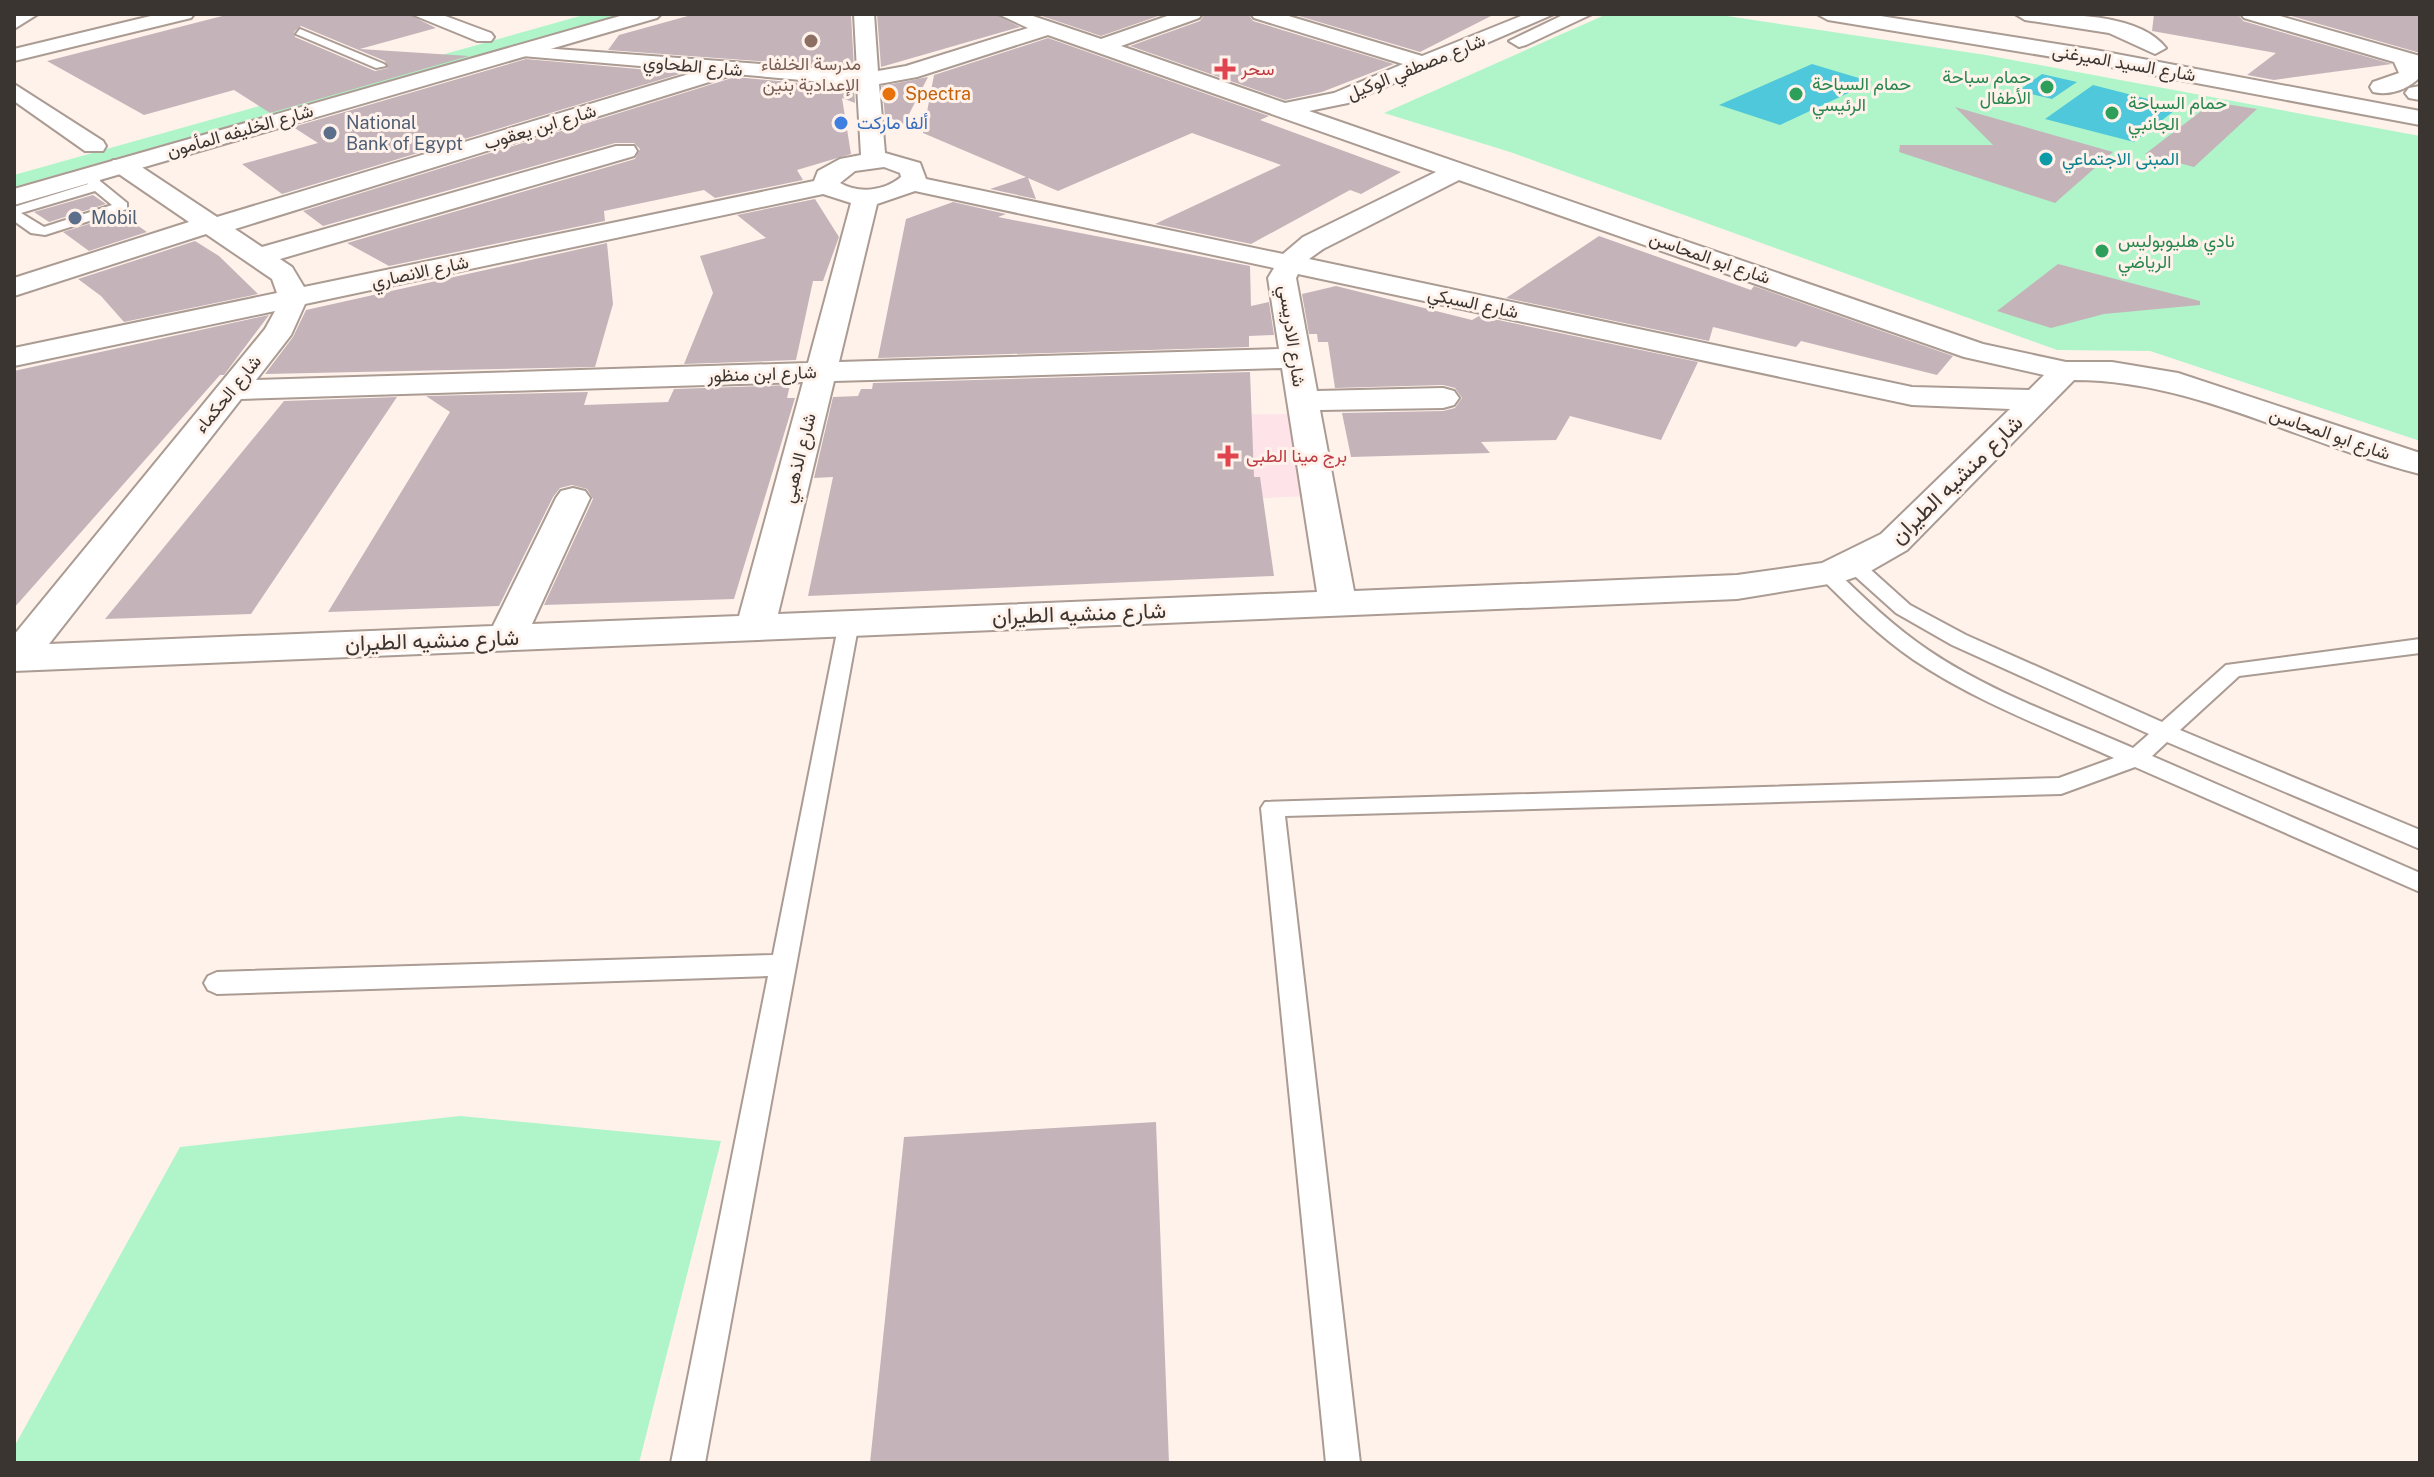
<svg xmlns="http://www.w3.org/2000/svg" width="2434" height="1477" viewBox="0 0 2434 1477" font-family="'Public Sans',Vazirmatn,sans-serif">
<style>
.medical{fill:#fee3e8}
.green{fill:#b0f5c9}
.water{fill:#4ec8da}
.building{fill:#c4b4ba;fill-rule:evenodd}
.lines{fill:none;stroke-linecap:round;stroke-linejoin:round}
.service-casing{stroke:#aa9b93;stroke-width:4}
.minor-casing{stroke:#aa9b93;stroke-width:4}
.secondary-casing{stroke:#aa9b93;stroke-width:4}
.primary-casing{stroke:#aa9b93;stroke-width:4}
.service{fill:#fff;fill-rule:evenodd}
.minor{fill:#fff;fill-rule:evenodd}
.secondary{fill:#fff;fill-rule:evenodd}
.primary{fill:#fff;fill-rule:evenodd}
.education-dot{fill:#8d6e63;stroke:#fff2eb;stroke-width:3}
.health-dot{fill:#e0444e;stroke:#fff2eb;stroke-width:3}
.leisure-dot{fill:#2e9e5b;stroke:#fff2eb;stroke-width:3}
.food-dot{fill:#e8710a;stroke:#fff2eb;stroke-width:3}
.shop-dot{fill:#3f7fe0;stroke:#fff2eb;stroke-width:3}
.service-dot{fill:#5c6f8a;stroke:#fff2eb;stroke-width:3}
.culture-dot{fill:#0f9aa8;stroke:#fff2eb;stroke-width:3}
.labels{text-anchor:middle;stroke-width:6;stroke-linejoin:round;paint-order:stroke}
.far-street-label{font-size:18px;fill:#3b3532;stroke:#fff2eb}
.far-education-label{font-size:18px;fill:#785e54;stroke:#fff2eb}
.far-health-label{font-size:18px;fill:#be3a42;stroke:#fff2eb;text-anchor:start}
.far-leisure-label{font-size:18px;fill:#27864d;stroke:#fff2eb;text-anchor:start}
.far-food-label{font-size:18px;fill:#c56008;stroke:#fff2eb;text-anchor:start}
.far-service-label{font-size:18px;fill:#4e5e75;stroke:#fff2eb;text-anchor:start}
.far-shop-label{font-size:18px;fill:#366cbe;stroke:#fff2eb;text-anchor:start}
.far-culture-label{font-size:18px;fill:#0d838f;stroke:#fff2eb;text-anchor:start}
.street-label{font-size:22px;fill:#3b3532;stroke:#fff2eb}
</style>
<rect width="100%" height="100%" fill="#fff2eb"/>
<!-- medical -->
<path class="medical" d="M1297 414 1310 496 1155 503 1149 416Z"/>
<!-- green -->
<path class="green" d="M587 14H623L14 187V175Z
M1607 14H1714L1986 55 2420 136V441L2150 351 2057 350 1510 152 1384 113Z
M460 1116 721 1141 639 1463H14V1447L180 1147Z"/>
<!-- water -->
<path class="water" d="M1812 64 1872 82 1780 125 1719 105Z
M2042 74 2077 82 2052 99 2018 91Z
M2093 85 2179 107 2134 142 2045 119Z"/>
<!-- building -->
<path class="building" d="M230 14H408L436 28 360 49 469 56 270 113 234 90 144 115 47 61ZM301 26 385 61 388 68 375 71 295 37 294 32Z
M695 14H851L854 68 608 50 619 35Z
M877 14H995L1020 27 881 67Z
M1036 14H1164L1101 36Z
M1205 14H1248L1253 21 1394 64 1322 92 1285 100 1130 46 1200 21Z
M1292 14H1495L1420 52Z
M2154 14H2238L2243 21 2392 64 2274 80 2247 75 2276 53 2152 31Z
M2284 14H2420V53Z
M1048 38 1269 116 1260 120 1401 172 1361 194 1350 190 1251 244 1155 224 1281 165 1192 133 1058 191 1028 178 1036 199 990 189 1026 177 923 133 934 75Z
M526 59 683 73 282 194 242 164 318 143 293 127Z
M735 77 854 88 855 103 842 98 851 154 797 170 803 180 715 198 704 190 604 211 605 221 389 266 347 243 635 159 640 149 634 143H615L323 226 303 211Z
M928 77 904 124 885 116 882 86Z
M2213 102 2257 109 2194 167 2145 154Z
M1955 107 2113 152 2055 203 1899 152 1900 145H1993Z
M93 195 106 204 49 222 34 212Z
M815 199 839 237 823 281H813L796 360 684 364 713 293 700 256 766 238 737 215Z
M953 202 1006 214 998 217 1250 266 1251 306 1269 302 1274 335 1249 336V347L878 358 906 219Z
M121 214 147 232 89 251 63 232Z
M1599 236 1751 290 1754 286 1953 356 1937 375 1801 341 1796 347 1713 327 1709 341 1506 298Z
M195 241 219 256 258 294 124 322 101 296 78 279Z
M607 243 613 304 595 367 265 374 293 337 306 310Z
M2058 264 2200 301V305L2104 314 2051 328 1997 311Z
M1336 286 1472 320 1479 316 1698 362 1661 440 1570 416 1556 440 1481 442 1490 453 1351 457 1342 413 1443 411 1455 408 1462 398 1455 388 1443 385 1335 388 1328 342H1318L1317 334H1309L1302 294Z
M269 315 224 375H220L14 608V371Z
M1250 372 1254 477H1260L1274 576 808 596 833 477 814 478 833 397 858 396 861 389H872L873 383Z
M790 385 787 398H795L734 599 544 605 593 499 587 489 572 485 560 488 553 497 499 606 328 612 450 412 426 396 588 392 584 405 668 402 674 389Z
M397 397 251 614 105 619 284 401Z
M1156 1122 1169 1463H870L904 1137Z"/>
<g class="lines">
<defs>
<path id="service" d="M300 29 384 64 386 66 376 68 296 34Z
M88 171H98L100 181 127 203V209L45 235 31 233 14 221V207L88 184ZM95 191 112 205 44 227 21 213Z
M1854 559 1861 561 1910 605 1966 635 2162 722 2226 665 2420 639V653L2239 676 2180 730 2420 830V849L2167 742 2152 756 2420 873V892L2135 767 2061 794 1285 816 1360 1463H1326L1261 808 1265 802 2059 778 2114 758C2047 728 1975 701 1914 660 1880 637 1850 607 1821 578L1818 574 1821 570H1835C1864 598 1894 627 1928 650 1990 692 2064 718 2133 748L2149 734 1952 645 1896 613 1847 569 1844 565Z
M849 616 859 622 705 1463H671L768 976 217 994 208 990 204 983 208 976 217 972 773 955 839 622Z"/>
<path id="minor" d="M14 14H38L14 29Z
M159 14H194L191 18 14 61V49Z
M411 14H440L491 33 494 37 491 41H477Z
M854 14H874L878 71 906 66 1028 28 998 14H1027L1101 39 1173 14H1202L1199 18 1121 46 1285 103 1334 93 1403 64 1254 18 1251 14H1282L1422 56 1526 14H1554L1348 103 1309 111 1983 344 2066 362H2112L2178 373 2420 453V474C2304 445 2195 380 2074 380L1907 550 1867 573 1841 582 1737 599 14 671V635L265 329 275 311 14 366V348L277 293 272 279 206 234 14 296V278L189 222 113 170 110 165 113 160H131L217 217 699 71 522 56 511 50 515 46 857 71ZM1048 35 1436 172 1303 237 1283 254 926 179 920 163 885 153 879 84 917 77ZM735 74 857 85 861 155 840 159 818 171 814 181 304 287 292 267 280 259 634 156 637 151 634 146H616L262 247 235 229ZM884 167 900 173 901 177C884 191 859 194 840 183L855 171ZM1459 180 1964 357 2044 375 2029 390 1912 387 1309 259 1323 249ZM915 191 1274 268 1268 278 1279 349 839 362 877 204ZM823 194 851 203 808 363 256 380 291 335 305 304ZM1298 274 1912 405 2010 409 1881 534 1822 563 1737 575 1354 591 1320 410 1443 408 1454 405 1459 398 1454 391 1443 388 1317 391 1296 278ZM1282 368 1317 592 778 614 834 381ZM803 382 739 616 532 624 590 498 585 491 573 488 561 491 556 498 493 626 49 644 241 399Z
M1565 14H1592L1526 45 1519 47 1509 41Z
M2015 14C2056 14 2138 11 2166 48L2155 54 2109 33 2025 20Z
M2241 14H2273L2420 56V77C2409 89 2390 96 2373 92L2370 87 2373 82 2399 73 2394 62 2244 18Z
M14 84 103 141 106 146 103 151H85L14 101Z"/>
<path id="secondary" d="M2420 86V100L2409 98 2405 93 2409 88Z"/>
<path id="primary" d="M627 14H661L657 18 14 205V189Z
M1817 14H1868L2095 50 2420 111V125L2095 64 1828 20Z"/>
</defs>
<!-- service casing -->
<use href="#service" class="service-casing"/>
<!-- minor casing -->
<use href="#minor" class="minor-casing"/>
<!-- secondary casing -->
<use href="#secondary" class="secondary-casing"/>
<!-- primary casing -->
<use href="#primary" class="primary-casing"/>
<!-- service -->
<use href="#service" class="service"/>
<!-- minor -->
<use href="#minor" class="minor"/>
<!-- secondary -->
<use href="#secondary" class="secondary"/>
<!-- primary -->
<use href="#primary" class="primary"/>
</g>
<!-- markers -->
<circle class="education-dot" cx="811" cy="41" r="8"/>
<g class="health-dot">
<path d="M1221 57h8v8h8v8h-8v8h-8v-8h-8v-8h8z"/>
<path d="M1224 444h8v8h8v8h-8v8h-8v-8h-8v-8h8z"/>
</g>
<g class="leisure-dot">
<circle cx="2047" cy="87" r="8"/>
<circle cx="1796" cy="94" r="8"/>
<circle cx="2112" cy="113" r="8"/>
<circle cx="2102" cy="251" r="8"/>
</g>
<circle class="food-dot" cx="889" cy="94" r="8"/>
<circle class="shop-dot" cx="841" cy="123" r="8"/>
<g class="service-dot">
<circle cx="330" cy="133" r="8"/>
<circle cx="75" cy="218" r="8"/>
</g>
<circle class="culture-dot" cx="2046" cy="159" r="8"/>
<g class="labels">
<!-- far-street labels -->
<g class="far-street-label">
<text transform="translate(2124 63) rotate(10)" y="6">شارع السيد الميرغنى</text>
<text transform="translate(693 66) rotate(5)" y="6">شارع الطحاوي</text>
<text transform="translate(1416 67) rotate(-22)" y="6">شارع مصطفي الوكيل</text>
<text transform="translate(540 127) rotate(-17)" y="6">شارع ابن يعقوب</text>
<text transform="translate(240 131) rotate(-16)" y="6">شارع الخليفه المأمون</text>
<text transform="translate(1710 258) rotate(19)" y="6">شارع ابو المحاسن</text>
<text transform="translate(420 272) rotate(-12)" y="6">شارع الانصاري</text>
<text transform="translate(1473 303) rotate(12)" y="6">شارع السبكي</text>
<text transform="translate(1292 336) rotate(82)" y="6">شارع الادريسي</text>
<text transform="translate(762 374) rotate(-2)" y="6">شارع ابن منظور</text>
<text transform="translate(228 394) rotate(-51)" y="6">شارع الحكماء</text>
<text transform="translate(2330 434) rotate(19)" y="6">شارع ابو المحاسن</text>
<text transform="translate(799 458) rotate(-76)" y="6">شارع الذهبي</text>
</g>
<!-- far-education labels -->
<g class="far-education-label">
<text x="811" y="70">مدرسة الخلفاء<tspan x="811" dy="21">الإعدادية بنين</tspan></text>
</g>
<!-- far-health labels -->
<g class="far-health-label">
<text x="1241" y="75">سحر</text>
<text x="1246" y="462">برج مينا الطبى</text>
</g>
<!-- far-leisure labels -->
<g class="far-leisure-label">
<text x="2031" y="83" text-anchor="end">حمام سباحة<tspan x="2031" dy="21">الأطفال</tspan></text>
<text x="1812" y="90">حمام السباحة<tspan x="1812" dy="21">الرئيسي</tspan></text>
<text x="2128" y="109">حمام السباحة<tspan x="2128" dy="21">الجانبي</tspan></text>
<text x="2118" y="247">نادي هليوبوليس<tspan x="2118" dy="21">الرياضي</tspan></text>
</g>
<!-- far-food labels -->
<g class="far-food-label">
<text x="905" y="100">Spectra</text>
</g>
<!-- far-service labels -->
<g class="far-service-label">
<text x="346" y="129">National<tspan x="346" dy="21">Bank of Egypt</tspan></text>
<text x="91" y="224">Mobil</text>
</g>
<!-- far-shop labels -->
<g class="far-shop-label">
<text x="857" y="129">ألفا ماركت</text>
</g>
<!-- far-culture labels -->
<g class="far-culture-label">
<text x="2062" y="165">المبنى الاجتماعي</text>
</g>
<!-- street labels -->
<g class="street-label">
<text transform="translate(1956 479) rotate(-44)" y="8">شارع منشيه الطيران</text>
<text transform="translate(1079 613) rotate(-2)" y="8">شارع منشيه الطيران</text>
<text transform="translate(432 640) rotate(-2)" y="8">شارع منشيه الطيران</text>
</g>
</g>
<!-- border -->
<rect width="2434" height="1477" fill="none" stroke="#3b3532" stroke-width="32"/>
</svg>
